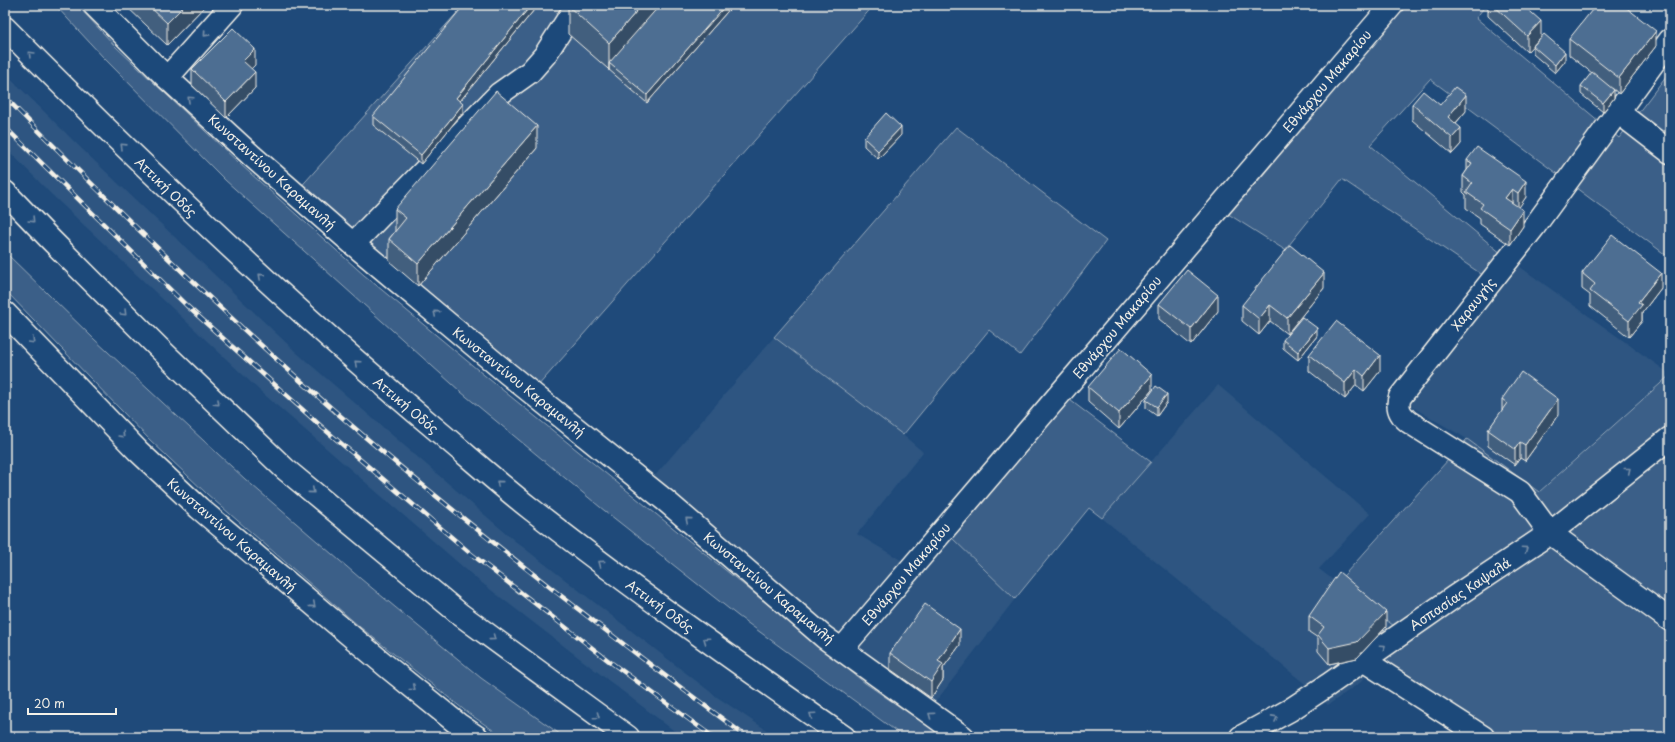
<svg xmlns="http://www.w3.org/2000/svg" width="1675" height="742" viewBox="0 0 1675 742" font-family="'Playpen Sans',sans-serif">
<style>
.built{fill:#2d5581}
.green{fill:#3a5f88;stroke:#97a8b8}
.lines{fill:none;stroke-linecap:round;stroke-linejoin:round}
.minor-casing{stroke:#f4f1e8;stroke-width:25}
.highway-casing{stroke:#f4f1e8;stroke-width:25}
.minor{stroke:#1f4a7a;stroke-width:22}
.highway{stroke:#1f4a7a;stroke-width:22}
.rail-casing{stroke:#f4f1e8;stroke-width:4.5}
.rail{stroke:#1f4a7a;stroke-width:3;stroke-dasharray:9;stroke-linecap:butt}
.wall{fill:#425f7e;stroke:#f4f1e8}
.shaded-wall{fill:#364d66;stroke:#f4f1e8}
.building{fill:#4d6e92;stroke:#f4f1e8}
.oneway{stroke:#748da6}
.labels{text-anchor:middle;stroke-width:3;stroke-linejoin:round;paint-order:stroke}
.street-label{font-size:13px;fill:#f4f1e8;stroke:#1f4a7a}
</style>
<rect width="100%" height="100%" fill="#1f4a7a"/>
<filter id="ink" filterUnits="userSpaceOnUse"><feTurbulence type="fractalNoise" baseFrequency=".025" numOctaves="2"/><feDisplacementMap in="SourceGraphic" scale="8" xChannelSelector="R" yChannelSelector="G"/><feConvolveMatrix kernelMatrix="1 2 1 2 8 2 1 2 1" color-interpolation-filters="sRGB"/></filter>
<g filter="url(#ink)">
<!-- built -->
<path class="built" d="M5 73 83 150 297 353 515 541 717 697 777 737H682L478 580 259 390 51 194 5 147Z
M1502 254 1670 374 1538 492 1467 439 1397 398Z
M774 337 903 435 923 452 857 534 921 572 950 536 1015 599 933 705 859 658 653 478Z
M1218 385 1370 514 1319 569 1406 636 1376 664 1361 682 1328 705 1305 684 1102 518Z"/>
<!-- green -->
<path class="green" d="M55 5H77L116 47 240 164 364 275 484 375 865 683 944 737H904L738 616 600 507 461 392 225 180 103 57Z
M464 5H874L537 387 297 191Z
M1400 5H1486L1476 18 1619 138 1670 71V258L1430 79 1370 145 1502 254 1487 278 1342 179 1285 250 1225 212Z
M956 127 1106 241 1020 355 989 330 903 435 774 337Z
M5 252 94 339 245 479 361 579 481 678 564 737H503L468 713 360 627 207 494 149 439 5 290Z
M1670 375V737H1485L1376 664 1406 635 1337 583 1467 439 1539 492Z
M1066 397 1151 462 1102 518 1089 508 1015 599 950 536Z"/>
<g class="lines">
<defs>
<path id="minor" d="M94 5 167 78 252 156 353 244 507 373 666 501 824 637 963 737
M1670 40 1534 227 1400 397C1396 408 1400 415 1409 422L1520 492 1550 533 1670 620
M167 78 232 5
M1618 112 1670 152
M353 244 499 94 530 72 545 55 577 5
M5 313 138 451 199 508 390 669 458 724 477 737
M842 649 1392 5
M1363 660 1483 737
M1241 737 1290 710 1328 685 1454 597 1550 533 1670 438"/>
<path id="highway" d="M5 28C144 168 286 304 438 431 469 457 499 484 531 509 633 589 738 663 844 737
M5 192 51 240 159 348 285 469 461 615 628 737"/>
</defs>
<!-- minor casing -->
<use href="#minor" class="minor-casing"/>
<!-- highway casing -->
<use href="#highway" class="highway-casing"/>
<!-- minor -->
<use href="#minor" class="minor"/>
<!-- highway -->
<use href="#highway" class="highway"/>
<defs>
<path id="rail" d="M5 97C113 206 222 313 337 413 469 527 607 633 747 737
M5 127 187 306 323 428 470 553 609 661 713 737"/>
</defs>
<!-- rail casing -->
<use href="#rail" class="rail-casing"/>
<!-- rail -->
<use href="#rail" class="rail"/>
</g>
<!-- wall -->
<path class="wall" d="M125 5H206L167 45Z
M538 5 460 101 463 112 421 164 373 125V116Z
M733 5 647 103 568 34V6Z
M1488 5H1523L1541 37 1527 52 1488 16Z
M1569 39 1656 46 1619 94 1612 88 1614 98 1603 112 1581 94V86L1592 73 1569 55Z
M1533 46 1565 61 1555 73 1533 54Z
M255 65 251 69 255 88 226 118 192 85V69Z
M1412 104 1440 105 1466 111 1456 123 1461 144 1452 154 1412 120Z
M901 135 878 159 864 146V138Z
M537 148 418 286 389 261V239L395 231V209Z
M1467 160 1526 197 1518 208 1523 226 1510 245 1480 224V218L1466 208V195L1463 192V176L1467 170Z
M1582 273 1661 288 1642 313V321L1629 337 1590 306V295L1582 289Z
M1324 288 1287 334 1270 321 1259 335 1242 321V305Z
M1159 304 1218 311 1191 345 1159 319Z
M1317 336 1298 360 1283 348V340Z
M1309 355 1380 371 1364 391 1356 385 1345 399 1309 371Z
M1088 387 1152 390 1119 429 1088 402Z
M1502 399 1558 415 1525 461 1520 458 1515 465 1488 446V430L1502 411Z
M1146 400 1167 402 1157 416 1146 408Z
M1309 616 1386 627 1357 658 1329 664 1318 651V638L1309 632Z
M960 645 943 668V680L931 698 890 669V653Z"/>
<!-- shaded-wall -->
<path class="shaded-wall" d="M185 5H206L167 45V23Z
M531 5H538L456 106V98Z
M642 5H667L609 63V71V43Z
M726 5H733L647 103V95Z
M1541 21V37L1527 52V36Z
M1656 31V46L1619 94V78Z
M255 49V65L243 77V61Z
M1565 52V61L1555 73V65Z
M255 72V88L226 118V102Z
M1614 90V98L1603 112V103Z
M1466 95V111L1448 132V117Z
M463 104V112L421 164V155Z
M537 126V148L418 286V264Z
M901 127V135L878 159V151Z
M1461 128V144L1452 154V138Z
M1526 181V197L1518 209V193Z
M1512 189V204L1505 198Z
M1523 210V226L1510 245V229Z
M1324 273V288L1287 334V318Z
M1661 273V288L1642 313V321L1629 337V321L1638 302Z
M1218 295V311L1191 345V329Z
M1270 305V321L1259 335V319Z
M1317 328V336L1298 360V352Z
M1380 355V371L1364 391V376Z
M1356 369V385L1345 399V383Z
M1152 375V390L1119 429V413Z
M1167 394V402L1157 416V407Z
M1558 399V415L1525 461V445Z
M1520 442V458L1515 465V449Z
M1386 612V627L1357 658 1329 664V648Z
M960 629V645L943 668V680L931 698V682L938 661Z"/>
<!-- building -->
<path class="building" d="M148 5H185L167 23Z
M464 5H531L456 98 463 104 421 155 373 116Z
M569 5H642L609 43 568 6Z
M660 5H726L647 95 609 63Z
M1493 5H1523L1541 21 1527 36Z
M1596 5H1623L1656 31 1619 78 1569 39Z
M233 28 255 49 243 61 255 72 226 102 192 69Z
M1544 34 1565 52 1555 65 1533 46Z
M1592 72 1614 90 1603 103 1581 86Z
M1455 87 1466 95 1448 117 1461 128 1452 138 1412 104 1423 91 1440 105Z
M496 91 537 126 418 264 389 239 406 218 395 209Z
M886 113 901 127 878 151 864 138Z
M1477 147 1526 181 1518 193 1512 189 1505 198 1523 210 1510 229 1480 208 1483 204 1466 192 1472 183 1463 176 1472 163 1467 160Z
M1612 235 1661 273 1638 302 1642 305 1629 321 1590 291 1595 284 1582 273Z
M1290 245 1324 273 1287 318 1270 305 1259 319 1242 305Z
M1187 270 1218 295 1191 329 1159 304Z
M1302 317 1317 328 1298 352 1283 340Z
M1336 321 1380 355 1364 376 1356 369 1345 383 1309 355Z
M1121 348 1152 375 1119 413 1088 387Z
M1521 372 1558 399 1525 445 1520 442 1515 449 1488 430 1507 403 1502 399Z
M1156 386 1167 394 1157 407 1146 400Z
M1339 572 1386 612 1357 642 1329 648 1318 635 1324 627 1309 616Z
M925 604 960 629 938 661 943 664 931 682 890 653Z"/>
<!-- one-way arrows -->
<defs><path id="oneway-chevron" d="M-2-3.5L2.5 0L-2 3.5" fill="none" stroke-width="1.6" stroke-linecap="round" stroke-linejoin="round"/></defs>
<g class="oneway">
<use href="#oneway-chevron" transform="translate(206 34) rotate(132)"/>
<use href="#oneway-chevron" transform="translate(31 54) rotate(-135)"/>
<use href="#oneway-chevron" transform="translate(190 99) rotate(-137)"/>
<use href="#oneway-chevron" transform="translate(123 146) rotate(-136)"/>
<use href="#oneway-chevron" transform="translate(32 220) rotate(46)"/>
<use href="#oneway-chevron" transform="translate(261 276) rotate(-138)"/>
<use href="#oneway-chevron" transform="translate(124 313) rotate(45)"/>
<use href="#oneway-chevron" transform="translate(436 313) rotate(-140)"/>
<use href="#oneway-chevron" transform="translate(32 341) rotate(46)"/>
<use href="#oneway-chevron" transform="translate(357 363) rotate(-138)"/>
<use href="#oneway-chevron" transform="translate(217 403) rotate(44)"/>
<use href="#oneway-chevron" transform="translate(122 435) rotate(45)"/>
<use href="#oneway-chevron" transform="translate(1628 470) rotate(-39)"/>
<use href="#oneway-chevron" transform="translate(499 483) rotate(-140)"/>
<use href="#oneway-chevron" transform="translate(312 491) rotate(40)"/>
<use href="#oneway-chevron" transform="translate(688 520) rotate(-139)"/>
<use href="#oneway-chevron" transform="translate(1525 549) rotate(-34)"/>
<use href="#oneway-chevron" transform="translate(601 563) rotate(-143)"/>
<use href="#oneway-chevron" transform="translate(313 605) rotate(40)"/>
<use href="#oneway-chevron" transform="translate(493 638) rotate(37)"/>
<use href="#oneway-chevron" transform="translate(706 640) rotate(-145)"/>
<use href="#oneway-chevron" transform="translate(1383 647) rotate(-34)"/>
<use href="#oneway-chevron" transform="translate(413 688) rotate(39)"/>
<use href="#oneway-chevron" transform="translate(812 715) rotate(-145)"/>
<use href="#oneway-chevron" transform="translate(931 715) rotate(-144)"/>
<use href="#oneway-chevron" transform="translate(597 716) rotate(35)"/>
<use href="#oneway-chevron" transform="translate(1275 718) rotate(-29)"/>
</g>
</g>
<g class="labels">
<!-- street labels -->
<g class="street-label">
<text transform="translate(1327 81) rotate(-50)" y="5">Εθνάρχου Μακαρίου</text>
<text transform="translate(272 172) rotate(42)" y="5">Κωνσταντίνου Καραμανλή</text>
<text transform="translate(166 187) rotate(44)" y="5">Αττική Οδός</text>
<text transform="translate(1473 304) rotate(-52)" y="5">Χαραυγής</text>
<text transform="translate(1117 327) rotate(-50)" y="5">Εθνάρχου Μακαρίου</text>
<text transform="translate(519 382) rotate(39)" y="5">Κωνσταντίνου Καραμανλή</text>
<text transform="translate(406 405) rotate(40)" y="5">Αττική Οδός</text>
<text transform="translate(232 535) rotate(41)" y="5">Κωνσταντίνου Καραμανλή</text>
<text transform="translate(906 574) rotate(-50)" y="5">Εθνάρχου Μακαρίου</text>
<text transform="translate(769 588) rotate(40)" y="5">Κωνσταντίνου Καραμανλή</text>
<text transform="translate(1460 594) rotate(-34)" y="5">Ασπασίας Καψαλά</text>
<text transform="translate(660 606) rotate(36)" y="5">Αττική Οδός</text>
</g>
</g>
<!-- margin -->
<rect width="1675" height="742" fill="none" stroke="#1f4a7a" stroke-width="20"/>
<rect x="10" y="10" width="1655" height="722" fill="none" stroke="#f4f1e8" stroke-width="1.5" filter="url(#ink)"/>
<!-- scale -->
<path d="M28 708v6h88v-6" fill="none" stroke="#f4f1e8" stroke-width="2"/>
<text x="34" y="708" font-size="12" fill="#f4f1e8" stroke="#1f4a7a" stroke-width="3" paint-order="stroke">20 m</text>
</svg>
